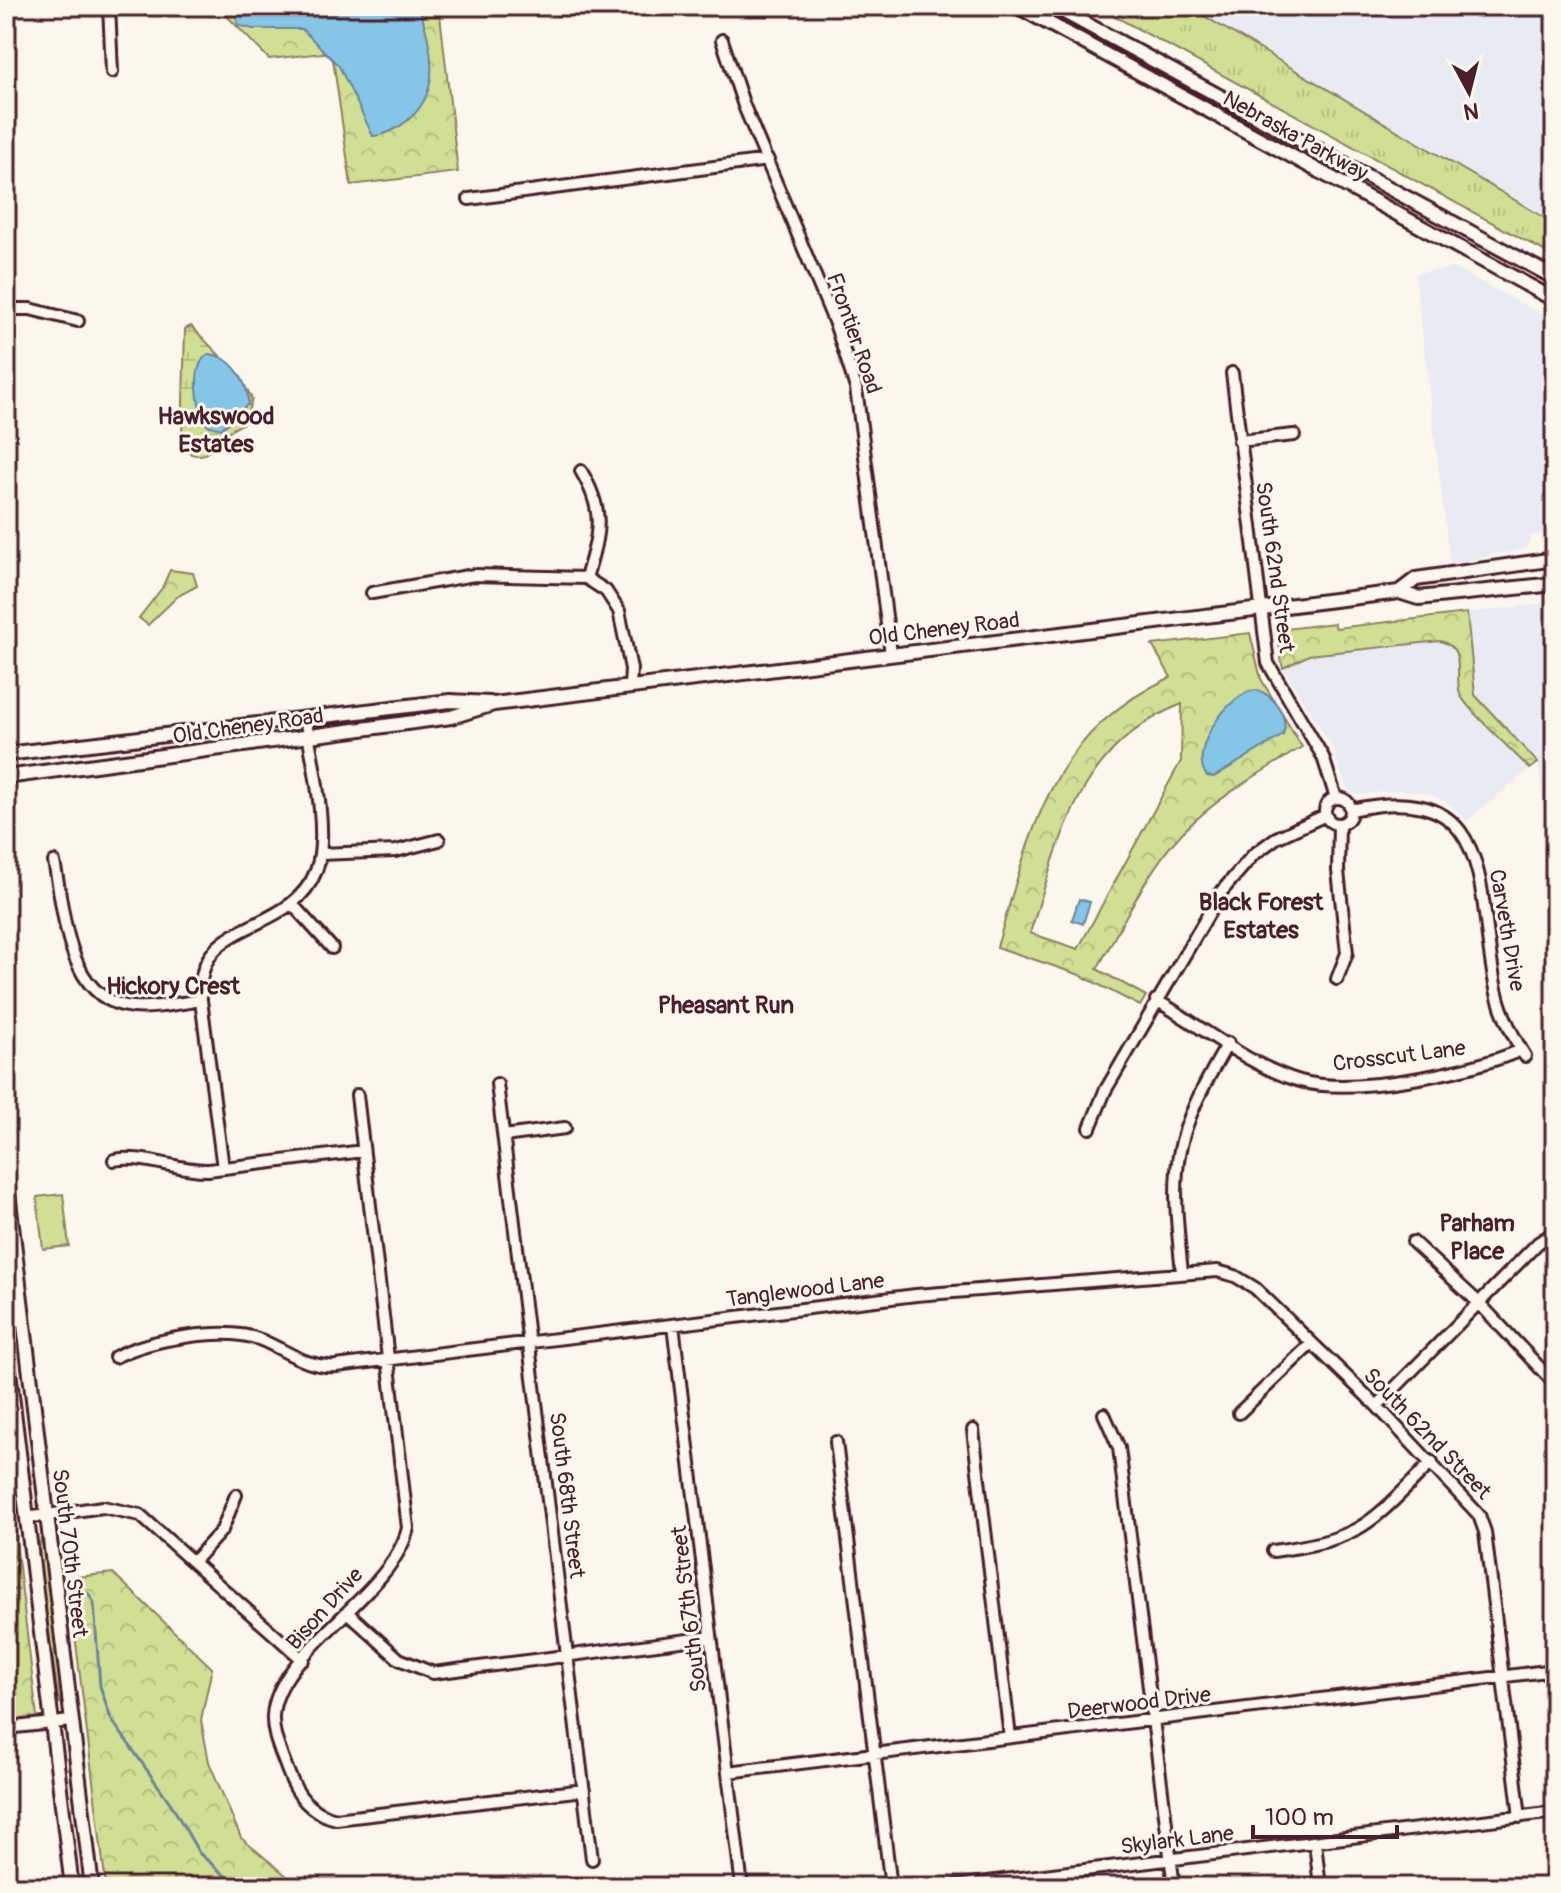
<svg xmlns="http://www.w3.org/2000/svg" width="1561" height="1893" viewBox="0 0 1561 1893" font-family="Pangolin,sans-serif">
<style>
.built{fill:#e9ebf2}
.grass{fill:url(#grass-tufts);stroke:#8d7f5f;stroke-width:2}
.wetland{fill:url(#wetland-marsh);stroke:#8d7f5f;stroke-width:2}
.park{fill:url(#park-crowns);stroke:#8d7f5f;stroke-width:2;fill-rule:evenodd}
.garden{fill:#d0df93;stroke:#8d7f5f;stroke-width:2}
.water{fill:#85c6e6;stroke:#6d839b;stroke-width:2}
.lines{fill:none;stroke-linecap:round;stroke-linejoin:round}
.stream{stroke:#6d839b;stroke-width:3}
.minor-casing{stroke:#4a1f2b;stroke-width:16}
.major-casing{stroke:#4a1f2b;stroke-width:18}
.minor{stroke:#fbf7ec;stroke-width:10}
.major{stroke:#fbf7ec;stroke-width:12}
.labels{text-anchor:middle;stroke-width:6;stroke-linejoin:round;paint-order:stroke}
.street-label{font-size:22px;fill:#4a1f2b;stroke:#fbf7ec}
.neighbourhood-label{font-size:24px;font-weight:bold;fill:#4a1f2b;stroke:#fbf7ec}
</style>
<defs>
<pattern id="grass-tufts" width="24" height="20" patternUnits="userSpaceOnUse" patternTransform="scale(2)"><rect width="24" height="20" fill="#d0df93"/><path d="M3 7l-1-3M5 7V3M7 7l1-3M15 17l-1-3M17 17v-4M19 17l1-3" fill="none" stroke="#b4bf7f"/></pattern>
<pattern id="wetland-marsh" width="20" height="14" patternUnits="userSpaceOnUse" patternTransform="scale(2)"><rect width="20" height="14" fill="#d0df93"/><path d="M1 5h8M5 5V1M11 12h8M15 12V8" fill="none" stroke="#b4bf7f"/></pattern>
<pattern id="park-crowns" width="20" height="18" patternUnits="userSpaceOnUse" patternTransform="scale(2)"><rect width="20" height="18" fill="#d0df93"/><path d="M2 6a3 3 0 1 1 6 0M12 15a3 3 0 1 1 6 0" fill="none" stroke="#b4bf7f"/></pattern>
</defs>
<rect width="100%" height="100%" fill="#fbf7ec"/>
<filter id="ink" filterUnits="userSpaceOnUse"><feTurbulence type="fractalNoise" baseFrequency=".0125" numOctaves="2"/><feDisplacementMap in="SourceGraphic" scale="16" xChannelSelector="R" yChannelSelector="G"/><feConvolveMatrix kernelMatrix="1 2 1 2 8 2 1 2 1" color-interpolation-filters="sRGB"/></filter>
<g filter="url(#ink)">
<!-- built -->
<path class="built" d="M1116 6H1555V240Z
M1454 268 1555 321V531L1532 536 1526 549 1450 564 1415 273Z
M1555 602V901L1538 763 1475 695 1467 613Z
M1440 641 1450 643 1457 654 1461 696 1530 769 1467 821 1451 805 1428 793 1401 790 1356 795 1348 790 1331 745 1283 668 1309 655Z"/>
<!-- grass -->
<path class="grass" d="M1096 6H1187L1555 224V257Z
M42 1532 62 1691 59 1704 38 1555Z"/>
<!-- wetland -->
<path class="wetland" d="M191 326 225 361 219 356 225 426 243 410 248 391 252 399 244 423C237 427 228 431 222 436 210 446 210 459 191 454L182 439 185 329Z"/>
<!-- park -->
<path class="park" d="M217 6H439L458 172 351 185 332 52 269 59Z
M170 570 193 573 197 586 178 596 148 625 139 618 162 588Z
M1467 613 1475 695 1538 763 1530 769C1517 755 1465 708 1460 694 1454 674 1467 648 1440 641L1309 655 1283 668 1282 664 1277 630 1334 623 1336 628Z
M1250 633 1261 679 1302 747C1260 773 1217 797 1182 833 1147 870 1123 924 1097 969L1146 996 1140 1006 1080 975 997 947C1032 829 1049 734 1171 677L1152 645ZM1182 704 1181 761 1078 949 1030 933C1061 837 1079 745 1182 704Z
M6 1459 38 1725 6 1728Z
M113 1573 212 1668 201 1720 209 1762 241 1838 300 1887H106L68 1578Z"/>
<!-- garden -->
<path class="garden" d="M63 1194 69 1246 43 1249 37 1197Z"/>
<!-- water -->
<path class="water" d="M234 6H419C431 46 444 91 407 121 397 129 386 135 373 136L339 66 302 29H253L238 25Z
M208 354C231 355 249 382 248 404L221 429 207 425C197 408 190 367 208 354Z
M1257 690C1275 696 1289 716 1283 735L1214 777 1207 776C1187 752 1228 692 1257 690Z
M1079 899 1090 902 1083 924 1072 920Z"/>
<g class="lines">
<!-- stream -->
<path class="stream" d="M77 1588 89 1594 94 1603 100 1686 111 1719 171 1804 199 1853 238 1887
M6 1589H18"/>
<defs>
<path id="minor" d="M109 6 112 72
M722 40 744 106 836 326 856 388 891 654
M469 199 768 160
M6 309H30L78 321
M1232 373 1268 663 1323 757 1336 798
M1239 441 1294 435
M581 471C606 513 599 533 586 578
M372 593 474 575 586 578 606 591 619 611 631 669 630 687
M1325 811a13 13 0 1 1 26 0a13 13 0 1 1-26 0Z
M1351 810C1499 777 1475 892 1496 989 1501 1013 1512 1035 1525 1056
M320 854 396 851 439 840
M54 862C65 912 66 1001 133 1007 155 1009 180 1003 201 1000
M292 904 332 948
M1337 979 1347 953 1338 871 1339 824
M1156 1000C1202 1027 1249 1066 1300 1081 1352 1096 1472 1072 1521 1050
M497 1084 592 1859
M357 1095 408 1528C392 1596 276 1651 273 1716 272 1735 281 1752 287 1769 297 1796 309 1812 336 1819L584 1790
M1090 1128 1105 1091 1222 891 1253 855 1276 838 1326 815
M504 1136 565 1128
M114 1160C145 1154 177 1171 208 1170L363 1151
M223 1168 201 1000C193 915 290 938 316 871 330 834 312 757 305 718
M1413 1242 1479 1303 1555 1384
M1182 1272C1170 1162 1172 1139 1228 1043
M673 1325 742 1887
M115 1357C148 1340 226 1325 261 1340 288 1351 306 1368 336 1366L916 1295 1217 1271 1235 1276 1255 1288 1377 1406 1479 1515 1485 1532 1520 1817
M1377 1406 1538 1243 1555 1232
M1239 1413 1311 1344
M1104 1414 1119 1448 1174 1887
M973 1430 1010 1737
M836 1442 891 1887
M26 1518 103 1507 140 1515 303 1660
M1273 1551C1363 1539 1369 1525 1432 1462
M194 1561 222 1530 236 1495
M347 1612 399 1659 433 1673 711 1637
M6 1728 71 1721
M728 1772 1555 1670
M1315 1842 1320 1887
M947 1887 1555 1812"/>
<path id="major" d="M1017 6 1555 300
M1053 6 1555 278
M1399 592 1416 579 1555 559
M6 754 450 701 490 703
M6 777 451 717 494 704 1399 592 1418 598 1555 584
M6 1176 92 1887
M6 1346 72 1887"/>
</defs>
<!-- minor casing -->
<use href="#minor" class="minor-casing"/>
<!-- major casing -->
<use href="#major" class="major-casing"/>
<!-- minor -->
<use href="#minor" class="minor"/>
<!-- major -->
<use href="#major" class="major"/>
</g>
</g>
<g class="labels">
<!-- street labels -->
<g class="street-label">
<text transform="translate(1296 135) rotate(29)" y="8">Nebraska Parkway</text>
<text transform="translate(855 333) rotate(71)" y="8">Frontier Road</text>
<text transform="translate(1276 567) rotate(82)" y="8">South 62nd Street</text>
<text transform="translate(944 628) rotate(-7)" y="8">Old Cheney Road</text>
<text transform="translate(248 725) rotate(-8)" y="8">Old Cheney Road</text>
<text transform="translate(1508 930) rotate(80)" y="8">Carveth Drive</text>
<text transform="translate(1399 1055) rotate(-7)" y="8">Crosscut Lane</text>
<text transform="translate(805 1289) rotate(-7)" y="8">Tanglewood Lane</text>
<text transform="translate(1428 1433) rotate(46)" y="8">South 62nd Street</text>
<text transform="translate(568 1495) rotate(83)" y="8">South 68th Street</text>
<text transform="translate(71 1553) rotate(83)" y="8">South 70th Street</text>
<text transform="translate(324 1608) rotate(-48)" y="8">Bison Drive</text>
<text transform="translate(688 1609) rotate(-97)" y="8">South 67th Street</text>
<text transform="translate(1139 1702) rotate(-7)" y="8">Deerwood Drive</text>
<text transform="translate(1177 1839) rotate(-7)" y="8">Skylark Lane</text>
</g>
<!-- neighbourhood labels -->
<g class="neighbourhood-label">
<text x="216" y="424">Hawkswood<tspan x="216" dy="28">Estates</tspan></text>
<text x="1261" y="910">Black Forest<tspan x="1261" dy="28">Estates</tspan></text>
<text x="173" y="994">Hickory Crest</text>
<text x="726" y="1013">Pheasant Run</text>
<text x="1477" y="1231">Parham<tspan x="1477" dy="28">Place</tspan></text>
</g>
</g>
<!-- margin -->
<rect width="1561" height="1893" fill="none" stroke="#fbf7ec" stroke-width="32"/>
<rect x="16" y="16" width="1529" height="1861" fill="none" stroke="#4a1f2b" stroke-width="3" filter="url(#ink)"/>
<!-- north arrow -->
<g transform="translate(1469 92) rotate(173)" stroke="#fbf7ec" stroke-width="6" paint-order="stroke">
<path d="M0-6L14 30L0 20L-14 30Z" fill="#4a1f2b"/>
<text y="-12" font-size="22" font-weight="bold" text-anchor="middle" fill="#4a1f2b">N</text>
</g>
<!-- scale -->
<path d="M1253 1825v12h144v-12" fill="none" stroke="#4a1f2b" stroke-width="4"/>
<text x="1265" y="1825" font-size="24" fill="#4a1f2b" stroke="#fbf7ec" stroke-width="6" paint-order="stroke">100 m</text>
</svg>
